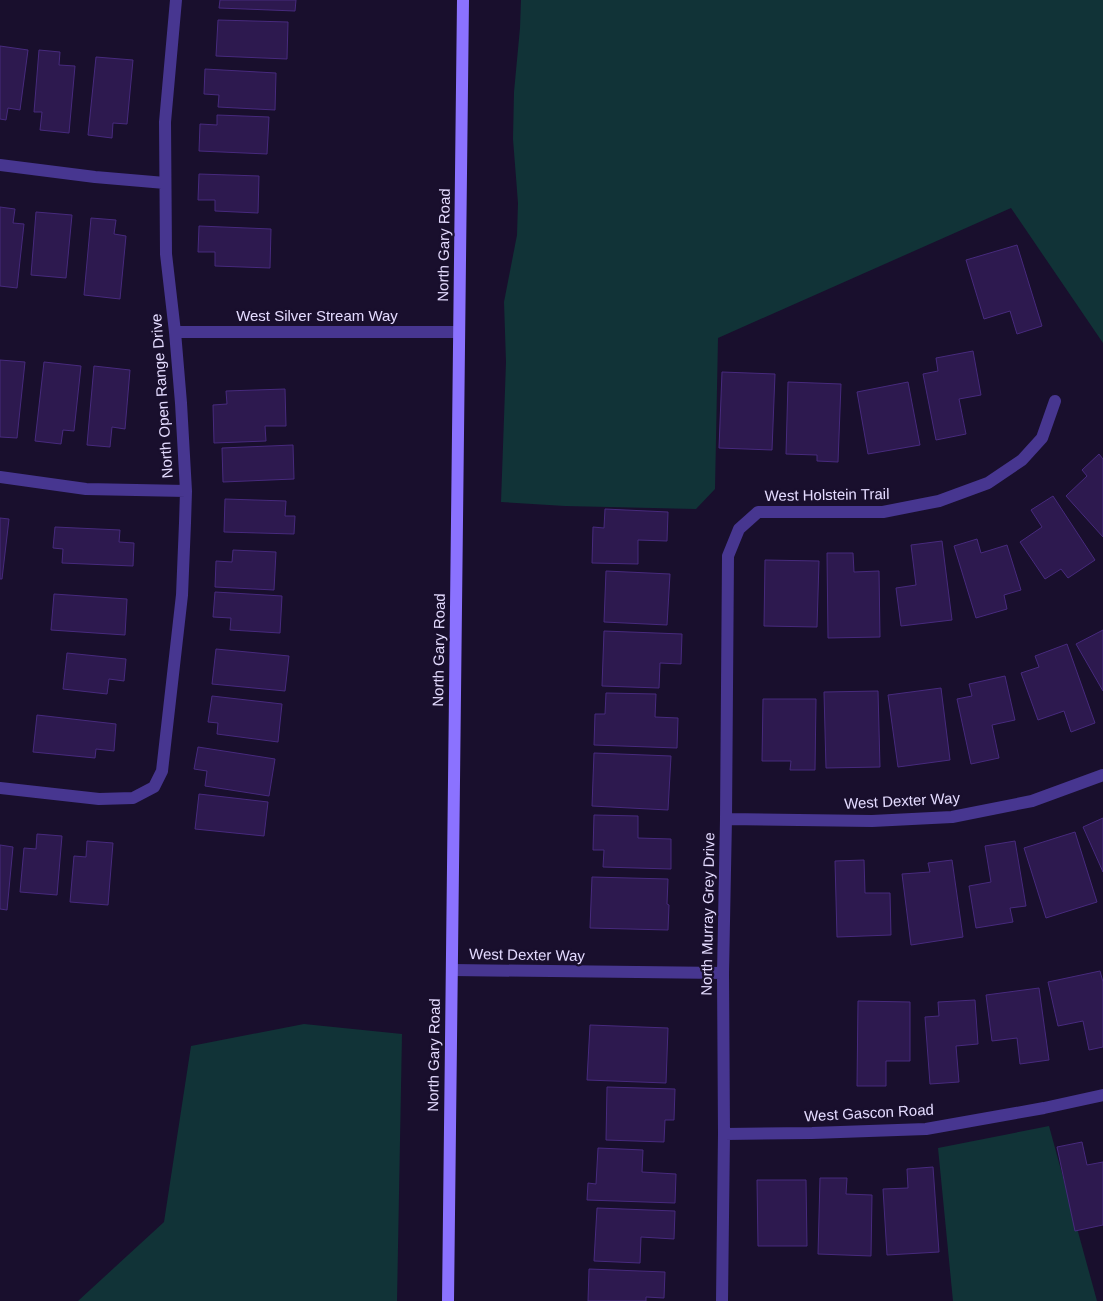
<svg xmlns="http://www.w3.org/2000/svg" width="1103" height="1301" viewBox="0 0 1103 1301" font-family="Arial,sans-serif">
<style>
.green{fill:#113337}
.building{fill:#2d194f;stroke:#472a7d}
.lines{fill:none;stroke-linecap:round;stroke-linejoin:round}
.minor{stroke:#473690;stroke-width:12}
.secondary{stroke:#8b72ff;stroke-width:12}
.labels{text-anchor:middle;stroke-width:4.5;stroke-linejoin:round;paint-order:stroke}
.street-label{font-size:15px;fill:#e4dbff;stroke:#190f2d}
</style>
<rect width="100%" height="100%" fill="#190f2d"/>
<!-- green -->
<path class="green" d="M521 0H1103V343L1011 208 718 338 715 489 696 509 565 506 501 502 506 362 504 302 517 235 518 203 513 139 514 92 520 28Z
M304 1024 402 1034 397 1301H78L164 1222 191 1046Z
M1049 1126 1097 1301H953L938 1148Z"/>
<!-- building -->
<path class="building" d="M220 0H296L295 11 219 8Z
M218 20 288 22 287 59 216 56Z
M0 46 28 50 20 110 8 108 6 120 0 119Z
M39 50 60 52 59 65 75 66 69 133 40 130 42 112H34Z
M96 57 133 60 127 124 113 123 112 138 88 135Z
M205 69 276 73 275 110 218 107 219 95 204 94Z
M217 115 269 117 267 154 199 151 200 124 217 125Z
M199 174 259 176 258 213 215 211V200H198Z
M0 207 15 209 13 223 24 224 17 288 0 286Z
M36 212 72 215 66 278 31 275Z
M91 218 116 220 114 234 126 236 120 299 84 295Z
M199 226 271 229 270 268 215 266V252H198Z
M1017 245 1042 326 1017 334 1010 311 984 319 966 260Z
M973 351 981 395 959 399 966 434 936 440 923 374 938 371 936 358Z
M0 360 25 362 17 438 0 437Z
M44 362 81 366 74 431 63 430 61 444 35 441Z
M94 366 130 370 125 429 112 427 110 447 87 445Z
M722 372 775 374 772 450 719 448Z
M788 382 841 384 838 462 817 461V455L786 454Z
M908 382 920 445 868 454 857 392Z
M285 389 286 426H265L266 441 214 443 213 405 227 404 226 391Z
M293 445 294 479 223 482 222 448Z
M1099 454 1103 459V537L1066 496 1087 476 1082 470Z
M1053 496 1095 560 1068 578 1061 569 1045 579 1020 542 1042 527 1031 510Z
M225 499 286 501 285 516H295L294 534 224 532Z
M605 509 668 512 667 541 638 540V564L592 563 593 527 604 528Z
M0 518 9 519 2 579H0Z
M55 527 120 530 119 542 134 543 133 566 62 563 63 549 53 548Z
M977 539 981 553 1007 545 1021 590 1004 595 1007 609 976 618 954 546Z
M942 541 952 620 901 626 896 588 916 585 911 545Z
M233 550 276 552 274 590 215 587 216 561 232 562Z
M827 553H853L854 572 879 571 880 637 828 638Z
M765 560 819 561 817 627 764 626Z
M606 571 670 574 667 625 604 622Z
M215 592 282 596 280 633 230 630 231 618 213 617Z
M54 594 127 599 125 635 51 630Z
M1103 630V691L1076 644Z
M604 631 682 634 681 664 660 663 659 688 602 686Z
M1067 644 1095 723 1071 732 1064 711 1038 720 1021 673 1039 667 1035 656Z
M216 649 289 656 285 691 212 684Z
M67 653 126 659 124 681 109 679 107 694 63 689Z
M1005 676 1015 720 992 725 999 758 971 764 957 699 972 696 969 684Z
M941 688 950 760 898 767 888 695Z
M878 691 880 767 826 768 824 692Z
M606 693 656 694 655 717 678 718 677 748 594 745 595 714H605Z
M212 696 282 704 278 742 217 734 218 723 208 722Z
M763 699H816L815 770H790L791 761H762Z
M37 715 116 724 114 751 96 749 95 758 33 752Z
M198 747 275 759 269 796 205 786 207 771 194 769Z
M594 753 671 756 668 810 592 806Z
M199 794 268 802 264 836 195 829Z
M594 815 638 816V838L671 839V869L603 867 604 850H593Z
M1103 818V872L1083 827Z
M1075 832 1097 902 1046 918 1024 848Z
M37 834 62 836 57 895 20 892 24 848 36 849Z
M87 841 113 843 108 905 70 902 74 856 86 857Z
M1015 841 1026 906 1010 908 1013 922 976 928 969 886 991 882 985 846Z
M0 845 13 847 7 910 0 909Z
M864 860 865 893H890L891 935 837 937 835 861Z
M952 860 963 937 911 945 902 874 930 872 928 863Z
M592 877 668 879 667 904 669 905 668 930 590 928Z
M1100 971 1103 982V1047L1089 1050 1083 1021 1058 1026 1048 982Z
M1039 988 1049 1060 1020 1064 1017 1038 992 1041 986 995Z
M975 1000 978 1044 956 1046 959 1082 930 1084 925 1017 939 1016 938 1002Z
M858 1001 910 1002V1061H886V1086H857Z
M590 1025 668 1028 666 1083 587 1080Z
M607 1087 675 1089 674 1120H665L664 1142 606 1140Z
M1082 1142 1087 1165 1103 1162V1225L1075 1231 1057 1147Z
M598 1148 643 1150 642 1172 676 1174 675 1203 587 1200 588 1183 596 1184Z
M933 1167 939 1252 887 1255 883 1189 908 1188 907 1169Z
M820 1178H847L846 1194 872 1195 871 1256 818 1254Z
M757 1180H806L807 1246H758Z
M597 1208 675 1211 674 1239 641 1237 640 1263 594 1261Z
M589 1269 665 1272 664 1298 646 1297V1301H588Z"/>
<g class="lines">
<!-- minor -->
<path class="minor" d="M0 165 95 177 165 183
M175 332H459
M0 477 86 489 186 491
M0 788 99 799 133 798 154 787 162 771 182 595 185 523 186 491 181 403 175 332 166 254 165 122 176 0
M726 819 872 821 952 817 1032 801 1103 775
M452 970 723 973
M724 1134 812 1133 926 1129 1044 1108 1103 1095
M722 1301 724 1134 723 973 726 819 728 556 739 529 758 512H883L939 501 988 483 1022 460 1042 438 1055 401"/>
<!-- secondary -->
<path class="secondary" d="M448 1301 463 0"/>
</g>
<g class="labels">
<!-- street labels -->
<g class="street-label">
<text transform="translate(444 245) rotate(-89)" y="5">North Gary Road</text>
<text x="317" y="321">West Silver Stream Way</text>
<text transform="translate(162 396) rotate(-94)" y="5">North Open Range Drive</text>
<text transform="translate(827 495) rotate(-1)" y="5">West Holstein Trail</text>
<text transform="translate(439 650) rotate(-89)" y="5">North Gary Road</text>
<text transform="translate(902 801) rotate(-3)" y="5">West Dexter Way</text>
<text transform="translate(708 914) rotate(-89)" y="5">North Murray Grey Drive</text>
<text transform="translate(527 955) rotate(1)" y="5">West Dexter Way</text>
<text transform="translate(434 1055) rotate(-89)" y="5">North Gary Road</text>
<text transform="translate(869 1113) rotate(-3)" y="5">West Gascon Road</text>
</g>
</g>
</svg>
